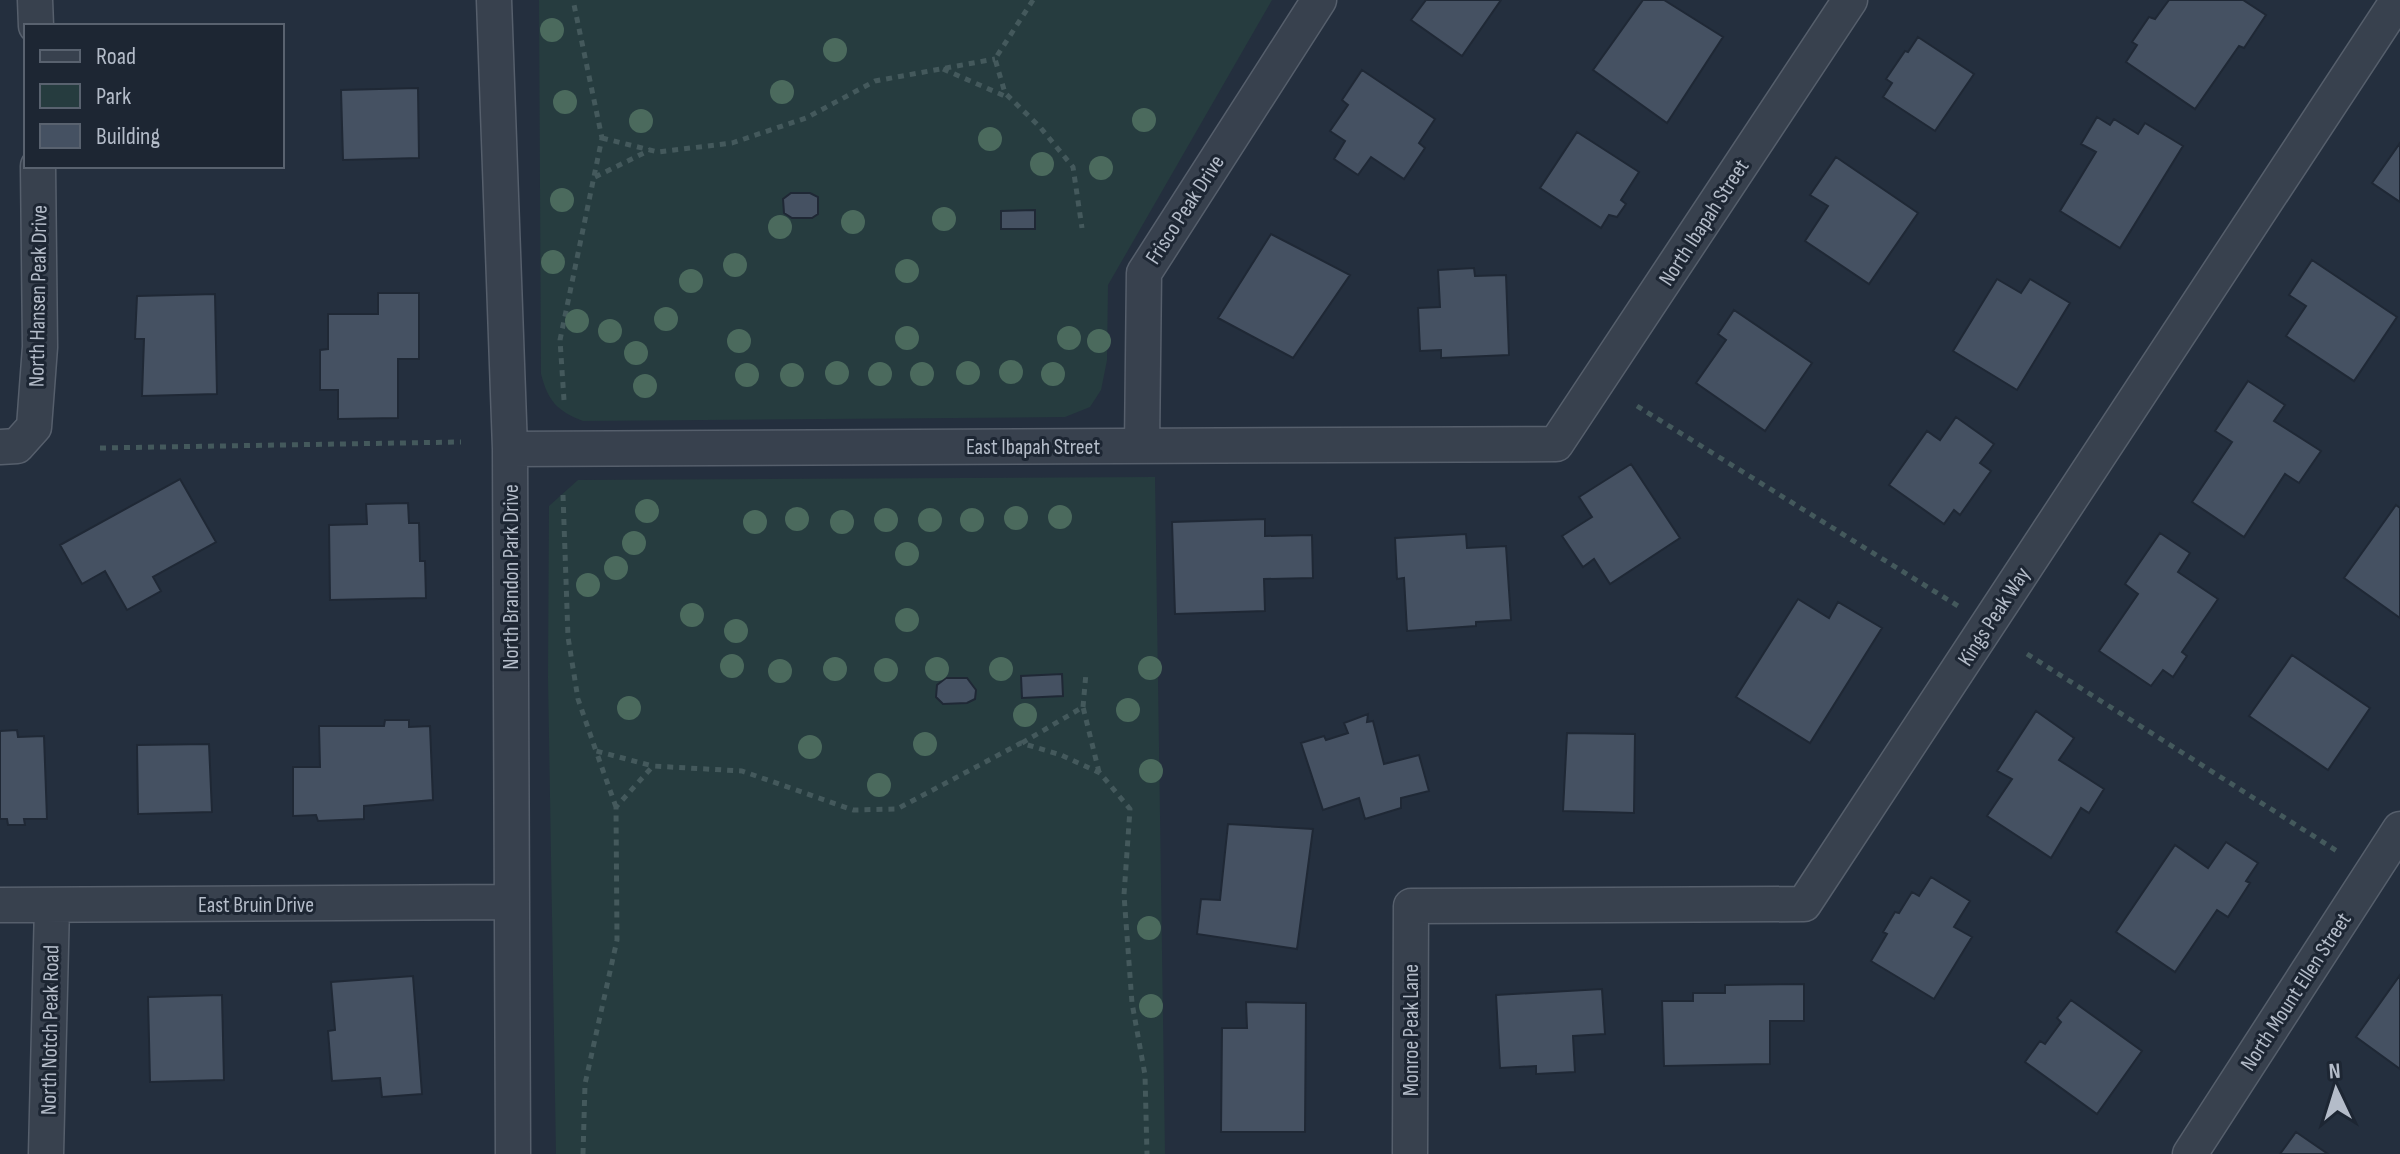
<svg xmlns="http://www.w3.org/2000/svg" width="2400" height="1154" viewBox="0 0 2400 1154" font-family="'Sofia Sans Condensed',sans-serif">
<style>
.green{fill:#263c3f}
.building{fill:#455162;stroke:#1f2835;stroke-width:2}
.lines{fill:none;stroke-linecap:round;stroke-linejoin:round}
.minor-casing{stroke:#565f6c;stroke-width:37}
.path{stroke:#44595c;stroke-width:5;stroke-dasharray:6 6;stroke-linecap:butt}
.minor{stroke:#38414e;stroke-width:34}
.tree{fill:#4b6a5d}
.labels{text-anchor:middle;stroke-width:6;stroke-linejoin:round;paint-order:stroke}
.street-label{font-size:22px;fill:#b4bcc9;stroke:#1d2633}
</style>
<rect width="100%" height="100%" fill="#242f3e"/>
<!-- green -->
<path class="green" d="M539 0H1272L1108 285 1107 360 1101 390 1090 407 1065 417 583 421C557 411 548 401 541 374Z
M1155 477 1165 1154H556L548 678 549 506 578 480Z"/>
<!-- building -->
<path class="building" d="M1426 0H1501L1462 56 1411 20Z
M1643 0H1664L1723 37 1667 123 1593 70Z
M2169 0H2243L2266 15 2244 48 2239 46 2195 109 2126 62 2137 45 2132 42 2149 17 2155 19Z
M1918 37 1974 74 1935 131 1883 97 1892 83 1886 79 1905 51 1908 52Z
M1362 70 1435 119 1419 143 1425 148 1404 179 1371 157 1358 175 1334 159 1345 141 1330 131 1348 105 1342 100Z
M418 88 419 158 343 160 341 90Z
M2097 117 2110 125 2114 119 2138 134 2145 123 2183 146 2120 248 2060 211 2096 152 2081 144Z
M1577 132 1639 172 1621 200 1626 204 1617 217 1609 215 1601 228 1540 188Z
M2400 143V202L2372 183Z
M1836 157 1918 213 1869 284 1805 241 1828 206 1810 195Z
M791 193H810L818 197V214L812 218H792L784 213 783 199Z
M1035 210V229H1001V211Z
M1271 234 1350 275 1293 358 1218 318Z
M2312 260 2397 317 2354 381 2286 336 2306 306 2289 295Z
M1474 268 1475 276 1506 275 1509 355 1441 358V350L1420 351 1418 308 1440 307 1438 270Z
M1997 279 2021 293 2030 279 2070 303 2017 390 1953 351Z
M378 293H419V359H398V418L338 419V390H320V350L328 349V314H378Z
M215 294 217 394 142 396 144 339H135L137 296Z
M1734 310 1812 363 1765 431 1696 383 1726 340 1718 334Z
M2248 381 2285 405 2274 421 2321 451 2299 483 2285 474 2244 537 2192 502 2232 442 2215 431Z
M1956 417 1994 444 1980 463 1991 471 1960 515 1954 510 1944 524 1889 485 1927 431 1940 440Z
M1631 464 1680 538 1610 584 1594 559 1583 567 1562 536 1592 517 1579 497Z
M180 479 216 542 153 577 161 591 127 610 105 571 82 584 60 545Z
M408 503 409 523H419L420 561H425L426 598 330 600 329 525 367 524 366 504Z
M2396 505 2400 508V618L2344 578Z
M1265 519V536L1312 535 1313 578 1264 579 1265 611 1175 614 1172 522Z
M2160 533 2190 553 2178 572 2218 599 2182 652 2187 656 2173 677 2163 670 2151 686 2099 651 2138 594 2125 584Z
M1466 534 1467 548 1506 546 1511 620 1476 622V626L1407 631 1404 578 1397 579 1395 538Z
M1798 599 1829 618 1838 602 1882 628 1810 743 1736 697Z
M2292 655 2370 708 2328 770 2249 716Z
M1062 674 1063 696 1022 698 1021 676Z
M946 678H967L976 690 975 699 967 703 943 704 936 697 937 685Z
M2036 711 2074 738 2059 760 2104 789 2089 813 2081 808 2051 858 1987 816 2012 779 1997 771Z
M1368 714 1367 722 1373 721 1384 764 1419 755 1429 791 1401 798V808L1365 819 1359 798 1323 810 1301 743 1324 736 1326 740 1348 733 1344 723Z
M385 720H409V727L430 726 433 800 364 806V819L318 821 316 815 293 816V767H320L319 726H384Z
M17 730 18 737 44 736 47 819H24L25 825H8L7 819H0V731Z
M1567 733 1635 734 1634 813 1563 811Z
M209 744 212 812 138 814 137 745Z
M1228 824 1313 829 1297 949 1197 934 1201 899 1220 900Z
M2226 842 2258 863 2246 881 2250 883 2228 917 2217 910 2175 972 2116 932 2175 845 2208 868Z
M1931 877 1970 901 1954 927 1972 937 1934 999 1871 961 1887 934 1883 932 1895 912 1899 913 1912 892 1919 896Z
M2400 975V1069L2356 1037Z
M413 976 422 1094 382 1097 380 1078 332 1081 328 1031 335 1030 331 982Z
M1804 984V1021H1770V1064L1664 1066 1662 1001H1693V993H1725V985Z
M1602 989 1605 1034 1573 1036 1575 1072 1536 1074V1066L1500 1068 1496 995Z
M222 995 224 1080 150 1082 148 997Z
M2071 1000 2142 1051 2097 1114 2025 1062 2040 1041 2045 1044 2061 1022 2057 1018Z
M1246 1002 1306 1003 1305 1132H1221L1222 1028H1247Z
M2296 1132 2328 1154H2280Z"/>
<g class="lines">
<defs>
<path id="minor" d="M35 0 36 26
M494 0 510 449 513 1154
M1142 446 1144 273 1319 0
M0 447 17 446 34 427 40 347 38 166
M510 449 1556 444 1850 0
M0 905 512 902
M46 1154 52 905
M1410 1154 1411 906 1804 904 2398 0
M2190 1154 2400 829"/>
</defs>
<!-- minor casing -->
<use href="#minor" class="minor-casing"/>
<!-- path -->
<path class="path" d="M1033 0 995 59 1005 93 1040 127 1073 167 1082 228
M943 69 1007 97
M602 138 658 152 732 143 806 118 875 81 995 59
M595 177 650 150
M564 400 560 340 602 138 573 0
M1637 406 1958 606
M100 448 461 442
M563 495 568 637 578 699 596 751
M2027 654 2337 851
M1083 707 1086 673
M1022 743 1083 707 1099 772
M616 807 596 751 653 766
M583 1154 585 1084 617 940 616 807 653 766 742 771 853 810 897 809 1021 743 1061 755 1100 773 1130 809 1124 895 1132 1003 1145 1075 1147 1154"/>
<!-- minor -->
<use href="#minor" class="minor"/>
</g>
<!-- trees -->
<g class="tree">
<circle cx="552" cy="30" r="12"/>
<circle cx="835" cy="50" r="12"/>
<circle cx="782" cy="92" r="12"/>
<circle cx="565" cy="102" r="12"/>
<circle cx="1144" cy="120" r="12"/>
<circle cx="641" cy="121" r="12"/>
<circle cx="990" cy="139" r="12"/>
<circle cx="1042" cy="164" r="12"/>
<circle cx="1101" cy="168" r="12"/>
<circle cx="562" cy="200" r="12"/>
<circle cx="944" cy="219" r="12"/>
<circle cx="853" cy="222" r="12"/>
<circle cx="780" cy="227" r="12"/>
<circle cx="553" cy="262" r="12"/>
<circle cx="735" cy="265" r="12"/>
<circle cx="907" cy="271" r="12"/>
<circle cx="691" cy="281" r="12"/>
<circle cx="666" cy="319" r="12"/>
<circle cx="577" cy="321" r="12"/>
<circle cx="610" cy="331" r="12"/>
<circle cx="907" cy="338" r="12"/>
<circle cx="1069" cy="338" r="12"/>
<circle cx="739" cy="341" r="12"/>
<circle cx="1099" cy="341" r="12"/>
<circle cx="636" cy="353" r="12"/>
<circle cx="1011" cy="372" r="12"/>
<circle cx="837" cy="373" r="12"/>
<circle cx="968" cy="373" r="12"/>
<circle cx="880" cy="374" r="12"/>
<circle cx="922" cy="374" r="12"/>
<circle cx="1053" cy="374" r="12"/>
<circle cx="747" cy="375" r="12"/>
<circle cx="792" cy="375" r="12"/>
<circle cx="645" cy="386" r="12"/>
<circle cx="647" cy="511" r="12"/>
<circle cx="1060" cy="517" r="12"/>
<circle cx="1016" cy="518" r="12"/>
<circle cx="797" cy="519" r="12"/>
<circle cx="886" cy="520" r="12"/>
<circle cx="930" cy="520" r="12"/>
<circle cx="972" cy="520" r="12"/>
<circle cx="755" cy="522" r="12"/>
<circle cx="842" cy="522" r="12"/>
<circle cx="634" cy="543" r="12"/>
<circle cx="907" cy="554" r="12"/>
<circle cx="616" cy="568" r="12"/>
<circle cx="588" cy="585" r="12"/>
<circle cx="692" cy="615" r="12"/>
<circle cx="907" cy="620" r="12"/>
<circle cx="736" cy="631" r="12"/>
<circle cx="732" cy="666" r="12"/>
<circle cx="1150" cy="668" r="12"/>
<circle cx="835" cy="669" r="12"/>
<circle cx="937" cy="669" r="12"/>
<circle cx="1001" cy="669" r="12"/>
<circle cx="886" cy="670" r="12"/>
<circle cx="780" cy="671" r="12"/>
<circle cx="629" cy="708" r="12"/>
<circle cx="1128" cy="710" r="12"/>
<circle cx="1025" cy="715" r="12"/>
<circle cx="925" cy="744" r="12"/>
<circle cx="810" cy="747" r="12"/>
<circle cx="1151" cy="771" r="12"/>
<circle cx="879" cy="785" r="12"/>
<circle cx="1149" cy="928" r="12"/>
<circle cx="1151" cy="1006" r="12"/>
</g>
<g class="labels">
<!-- street labels -->
<g class="street-label">
<text transform="translate(1184 209) rotate(-57)" y="8">Frisco Peak Drive</text>
<text transform="translate(1703 222) rotate(-57)" y="8">North Ibapah Street</text>
<text transform="translate(37 296) rotate(-89)" y="8">North Hansen Peak Drive</text>
<text x="1033" y="454">East Ibapah Street</text>
<text transform="translate(510 577) rotate(-90)" y="8">North Brandon Park Drive</text>
<text transform="translate(1993 616) rotate(-57)" y="8">Kings Peak Way</text>
<text x="256" y="912">East Bruin Drive</text>
<text transform="translate(2295 991) rotate(-57)" y="8">North Mount Ellen Street</text>
<text transform="translate(49 1030) rotate(-89)" y="8">North Notch Peak Road</text>
<text transform="translate(1410 1030) rotate(-90)" y="8">Monroe Peak Lane</text>
</g>
</g>
<!-- legend -->
<rect x="24" y="24" width="260" height="144" fill="#1d2633" stroke="#59626f" stroke-width="2"/>
<rect x="40" y="50" width="40" height="12" fill="#38414e" stroke="#59626f" stroke-width="2"/>
<text x="96" y="64" font-size="24" fill="#b4bcc9">Road</text>
<rect x="40" y="84" width="40" height="24" fill="#263c3f" stroke="#59626f" stroke-width="2"/>
<text x="96" y="104" font-size="24" fill="#b4bcc9">Park</text>
<rect x="40" y="124" width="40" height="24" fill="#455162" stroke="#59626f" stroke-width="2"/>
<text x="96" y="144" font-size="24" fill="#b4bcc9">Building</text>
<!-- north arrow -->
<g transform="translate(2336 1090) rotate(356)" stroke="#1d2633" stroke-width="6" paint-order="stroke">
<path d="M0-6L14 30L0 20L-14 30Z" fill="#b4bcc9"/>
<text y="-12" font-size="22" font-weight="bold" text-anchor="middle" fill="#b4bcc9">N</text>
</g>
</svg>
